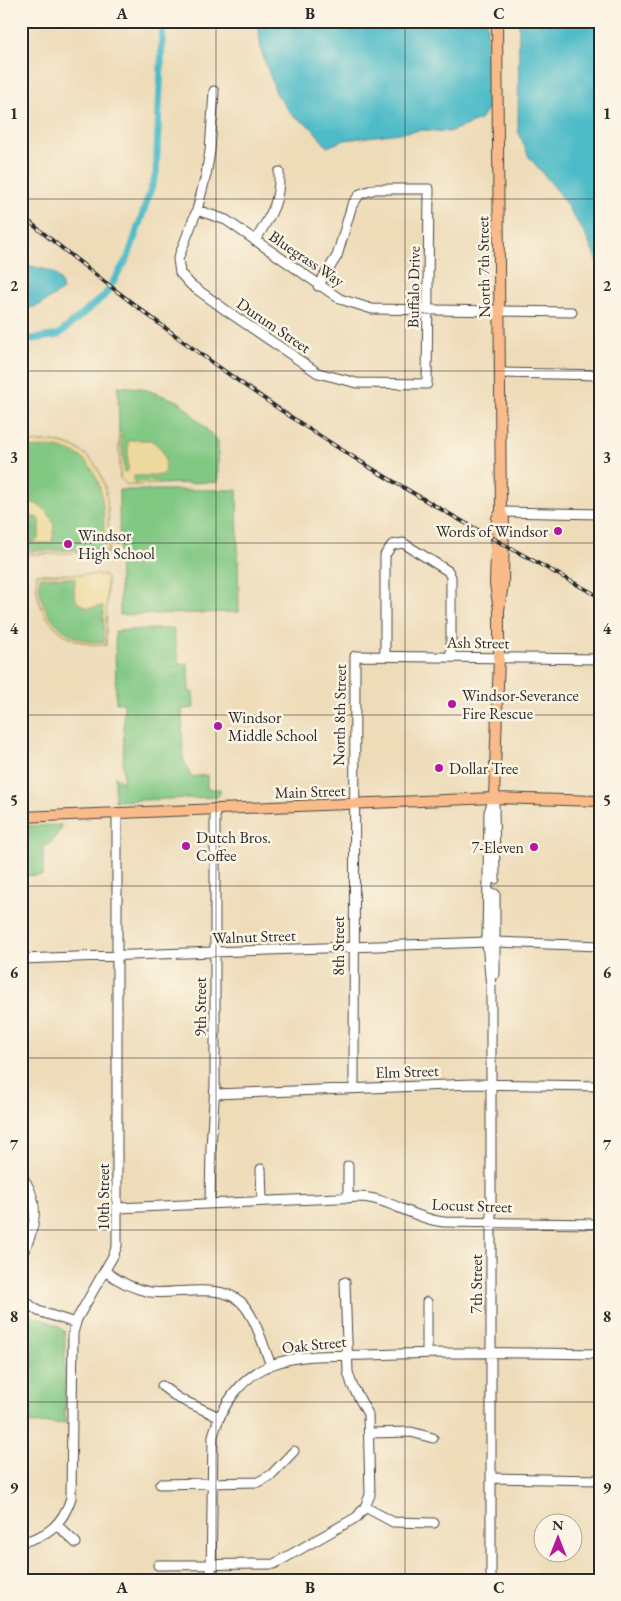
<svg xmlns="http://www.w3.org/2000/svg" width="621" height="1601" viewBox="0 0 621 1601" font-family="'EB Garamond',serif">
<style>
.green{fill:#81c883;stroke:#567a57}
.sand{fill:#eeda9e;stroke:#8c8264;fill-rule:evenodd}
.water{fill:#4ebbc8;stroke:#3c737a}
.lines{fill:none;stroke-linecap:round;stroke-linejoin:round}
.canal{stroke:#4ebbc8;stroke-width:7}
.minor-casing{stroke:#484640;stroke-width:11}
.major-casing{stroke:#484640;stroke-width:12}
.minor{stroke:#fff;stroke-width:9}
.major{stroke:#fabb8b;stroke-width:10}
.rail-casing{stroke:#2b2b2b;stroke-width:4}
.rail{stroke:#fcf5e5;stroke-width:2;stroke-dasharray:5.5;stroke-linecap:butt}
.grid{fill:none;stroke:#2b2b2b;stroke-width:1;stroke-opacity:0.55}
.poi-dot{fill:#b5179e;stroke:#fcf5e5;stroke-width:2}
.labels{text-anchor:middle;stroke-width:5;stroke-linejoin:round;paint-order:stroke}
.street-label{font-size:16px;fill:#2b2b2b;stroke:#fcf5e5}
.poi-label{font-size:16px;fill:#2b2b2b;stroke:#fcf5e5;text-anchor:start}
.neatline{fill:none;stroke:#2b2b2b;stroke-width:2}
.grid-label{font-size:16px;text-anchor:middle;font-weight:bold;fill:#2b2b2b}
</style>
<rect width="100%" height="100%" fill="#fcf5e5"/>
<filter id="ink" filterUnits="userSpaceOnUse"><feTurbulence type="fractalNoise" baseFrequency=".02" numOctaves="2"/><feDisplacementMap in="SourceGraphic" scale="10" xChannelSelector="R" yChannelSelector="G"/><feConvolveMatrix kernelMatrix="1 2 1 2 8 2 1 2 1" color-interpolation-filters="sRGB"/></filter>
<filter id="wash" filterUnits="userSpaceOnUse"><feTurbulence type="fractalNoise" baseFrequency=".0096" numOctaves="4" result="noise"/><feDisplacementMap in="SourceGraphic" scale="20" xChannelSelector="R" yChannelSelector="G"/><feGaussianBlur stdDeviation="1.12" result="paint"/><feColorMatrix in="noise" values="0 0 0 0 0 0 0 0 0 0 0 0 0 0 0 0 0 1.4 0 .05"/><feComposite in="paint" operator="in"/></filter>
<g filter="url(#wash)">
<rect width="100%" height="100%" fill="#eedcb9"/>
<!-- green -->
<path class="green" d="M118 386 141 388 180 402 218 441V482L127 485 120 478Z
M21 443C34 443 48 441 60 443 115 455 108 512 108 553L21 554Z
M119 490H237L239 612 120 615Z
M37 574 104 575 107 578 106 645C66 647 32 616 37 574Z
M173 628 179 664H188L189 692H193L194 708 182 709 183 758 191 777 207 775V789H220V794L217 797 115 801V776L123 783 124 703H116L115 631Z
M61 825V829L49 845H43V875L21 876V826Z
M21 1309C33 1321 55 1319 65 1332V1423L21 1424Z"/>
<!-- sand -->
<path class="sand" d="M119 432H123L121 436 124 472 128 471V440H150C163 447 169 460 163 475L134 476V482L158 481 159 484 127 485 120 478Z
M21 443C34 443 48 441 60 443 115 455 108 511 108 553L21 554V551L103 550C105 512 108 454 56 448 45 446 33 448 21 448Z
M29 502C49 506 59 524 51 543H21L36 541 39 538V519L36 517H21V502Z
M37 574 104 575 107 578 106 645C65 647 32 616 37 574ZM40 577 75 578 74 595 78 603 88 608 103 606 104 642C68 645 35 613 40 577Z"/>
<!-- water -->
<path class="water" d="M258 21H487L488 109 480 120 449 132 423 130 345 140 327 147 312 128 291 114 276 93 261 50Z
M519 21H600V269L585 234 557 190 529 157 518 131Z
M21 261C40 274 57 262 63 290L40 305 27 309 21 307Z"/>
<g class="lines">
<!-- canal -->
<path class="canal" d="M21 337 33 339 58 335 105 295 128 257 156 174 163 21"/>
</g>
</g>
<g filter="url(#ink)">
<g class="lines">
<defs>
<path id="minor" d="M214 91 210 151 206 175 197 210 178 259 180 273 191 285 227 311 318 373 357 383 427 384 429 189H375L360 194 352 205 337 256 318 286
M197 210 226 220 340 299 372 309 572 312
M255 241C271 215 280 203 279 172
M500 373 600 375
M501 512 600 514
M385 656V555L392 545 403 543 448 571 451 577V656
M494 802 495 879
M492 938 496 942 600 946
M21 959 487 942 490 947
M495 974V894
M354 1088 355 656 600 659
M215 1094 473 1084 600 1086
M348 1166V1198
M261 1169 262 1201
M21 1175C41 1201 36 1230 21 1256
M210 1203 211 1147 215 1085V810
M118 1208 360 1197C389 1198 414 1219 444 1222L600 1224
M105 1271C118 1281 134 1289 150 1292 178 1295 218 1282 241 1302 256 1317 263 1346 271 1365
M21 1298 38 1311 75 1323
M427 1302V1353
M162 1386 178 1398 219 1417
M369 1433 411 1432 433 1438
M491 1478 600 1480
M160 1484 258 1482 271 1475 294 1451
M365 1507 393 1522 434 1523
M57 1525 76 1543
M21 1542C48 1537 63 1523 71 1498L73 1333 77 1319 113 1256 117 1246V813
M158 1565 274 1564 357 1517 365 1507 370 1495 368 1414 352 1385 348 1372 345 1282
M211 1580 213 1436C221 1406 241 1377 271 1365 301 1353 337 1356 368 1355 446 1352 522 1352 600 1354
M491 1580V988L487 942 489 812 494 798"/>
<path id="major" d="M497 21 501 512 504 519 503 584 499 610
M494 798 499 657V610L495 584 497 518 501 512
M21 817 494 798 600 801"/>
</defs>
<!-- minor casing -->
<use href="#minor" class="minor-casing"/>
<!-- major casing -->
<use href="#major" class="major-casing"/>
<!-- minor -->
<use href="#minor" class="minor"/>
<!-- major -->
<use href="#major" class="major"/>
<defs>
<path id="rail" d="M21 215C131 305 245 391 366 465 443 512 521 554 600 597"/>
</defs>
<!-- rail casing -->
<use href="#rail" class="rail-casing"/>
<!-- rail -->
<use href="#rail" class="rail"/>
</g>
</g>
<!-- grid -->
<path class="grid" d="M216 21V1580M405 21V1580M21 199H600M21 371H600M21 543H600M21 715H600M21 886H600M21 1058H600M21 1230H600M21 1402H600"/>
<!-- markers -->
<g class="poi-dot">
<circle cx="558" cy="531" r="5"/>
<circle cx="68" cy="544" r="5"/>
<circle cx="452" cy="704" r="5"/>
<circle cx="218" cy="726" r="5"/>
<circle cx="439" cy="768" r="5"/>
<circle cx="186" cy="846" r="5"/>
<circle cx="534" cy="847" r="5"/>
</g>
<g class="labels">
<!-- street labels -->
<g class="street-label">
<text transform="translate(307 258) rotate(34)" y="6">Bluegrass Way</text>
<text transform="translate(483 267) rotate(-91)" y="6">North 7th Street</text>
<text transform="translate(413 287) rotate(-89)" y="6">Buffalo Drive</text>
<text transform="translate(274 325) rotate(34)" y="6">Durum Street</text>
<text transform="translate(478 642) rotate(1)" y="6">Ash Street</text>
<text transform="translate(339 715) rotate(-89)" y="6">North 8th Street</text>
<text transform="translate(310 791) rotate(-2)" y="6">Main Street</text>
<text transform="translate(254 936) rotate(-2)" y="6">Walnut Street</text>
<text transform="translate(338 946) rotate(-90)" y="6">8th Street</text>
<text transform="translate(200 1007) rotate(-90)" y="6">9th Street</text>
<text transform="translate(407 1071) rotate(-2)" y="6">Elm Street</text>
<text transform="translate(103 1197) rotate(-90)" y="6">10th Street</text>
<text transform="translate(472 1205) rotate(2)" y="6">Locust Street</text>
<text transform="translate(476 1284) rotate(-90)" y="6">7th Street</text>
<text transform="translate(314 1344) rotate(-6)" y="6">Oak Street</text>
</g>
<!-- poi labels -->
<g class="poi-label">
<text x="548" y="537" text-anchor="end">Words of Windsor</text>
<text x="78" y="541">Windsor<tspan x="78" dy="18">High School</tspan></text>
<text x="462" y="701">Windsor-Severance<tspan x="462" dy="18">Fire Rescue</tspan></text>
<text x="228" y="723">Windsor<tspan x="228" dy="18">Middle School</tspan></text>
<text x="449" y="774">Dollar Tree</text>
<text x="196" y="843">Dutch Bros.<tspan x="196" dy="18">Coffee</tspan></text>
<text x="524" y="853" text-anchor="end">7-Eleven</text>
</g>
</g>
<!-- margin -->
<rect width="621" height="1601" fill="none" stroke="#fcf5e5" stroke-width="55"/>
<!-- north arrow -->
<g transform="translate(558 1538)"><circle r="24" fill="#fcf5e5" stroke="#a8a49b"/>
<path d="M0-4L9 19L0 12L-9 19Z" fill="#b5179e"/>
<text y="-8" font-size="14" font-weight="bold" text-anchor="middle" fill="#2b2b2b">N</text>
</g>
<rect x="28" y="28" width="566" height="1546" class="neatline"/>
<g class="grid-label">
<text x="122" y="19">A</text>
<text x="310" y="19">B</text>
<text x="499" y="19">C</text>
<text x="14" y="119">1</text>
<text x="607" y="119">1</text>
<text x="14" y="291">2</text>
<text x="607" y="291">2</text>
<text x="14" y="463">3</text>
<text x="607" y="463">3</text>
<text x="14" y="634">4</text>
<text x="607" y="634">4</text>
<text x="14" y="806">5</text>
<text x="607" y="806">5</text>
<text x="14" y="978">6</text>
<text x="607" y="978">6</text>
<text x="14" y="1150">7</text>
<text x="607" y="1150">7</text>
<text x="14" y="1322">8</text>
<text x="607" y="1322">8</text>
<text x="14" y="1493">9</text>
<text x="607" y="1493">9</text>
<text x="122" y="1593">A</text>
<text x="310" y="1593">B</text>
<text x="499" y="1593">C</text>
</g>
</svg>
